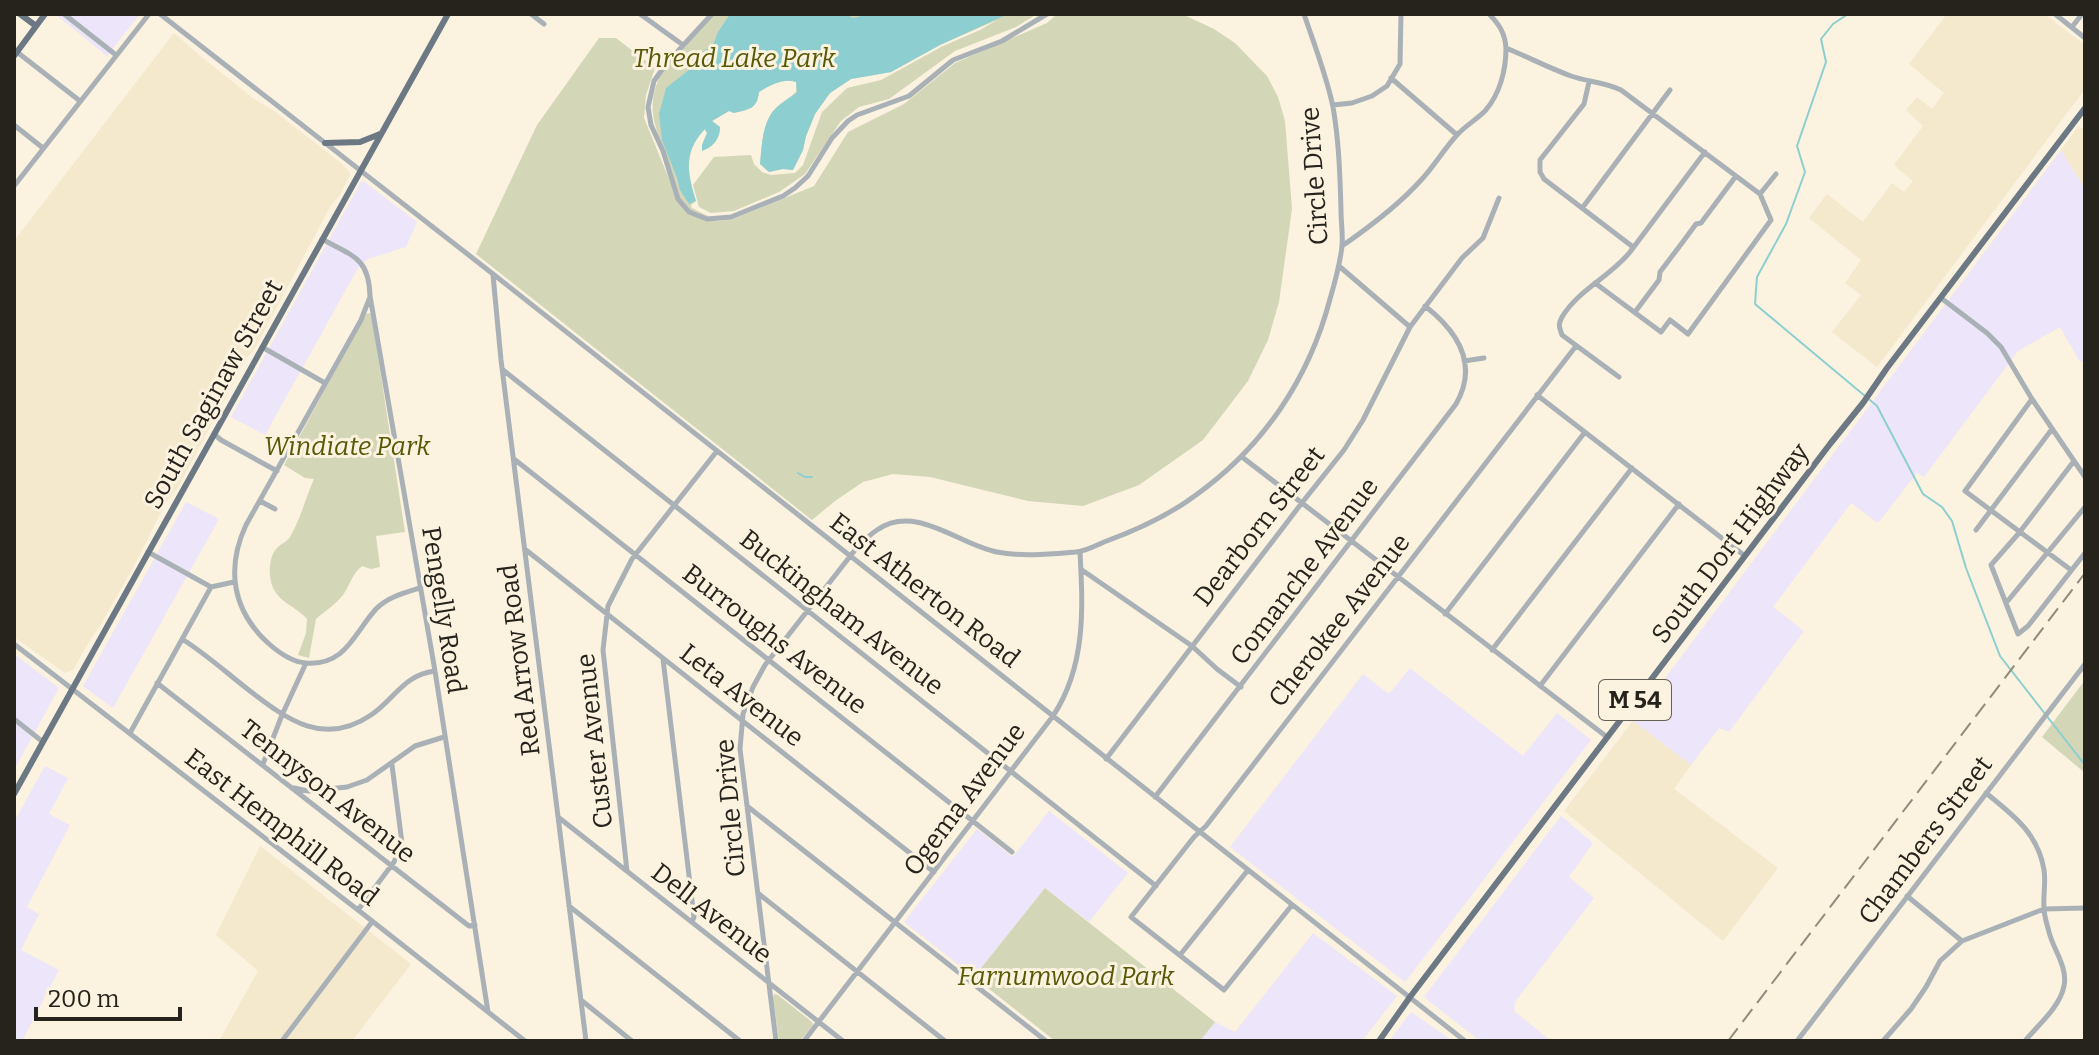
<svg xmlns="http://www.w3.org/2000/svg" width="2099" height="1055" viewBox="0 0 2099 1055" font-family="Bitter,serif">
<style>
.commercial{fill:#ede5fa}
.built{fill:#f4e8cd}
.education{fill:#ece5fb}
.green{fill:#d4d7b7}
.water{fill:#8dcfd0}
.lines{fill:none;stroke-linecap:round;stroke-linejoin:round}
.stream{stroke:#8dcfd0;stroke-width:2}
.minor{stroke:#a9b1b7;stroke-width:5}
.major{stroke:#6c7984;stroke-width:6}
.rail{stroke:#918b7e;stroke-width:2;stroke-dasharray:16 8;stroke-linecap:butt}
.labels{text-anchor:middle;stroke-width:6;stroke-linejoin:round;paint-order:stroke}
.shield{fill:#fbf2df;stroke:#666156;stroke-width:2}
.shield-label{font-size:24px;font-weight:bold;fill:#26231c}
.park-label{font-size:26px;font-style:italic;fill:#565905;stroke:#fbf2df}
.street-label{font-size:26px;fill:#26231c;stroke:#fbf2df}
</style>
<rect width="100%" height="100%" fill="#fbf2df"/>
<!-- commercial -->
<path class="commercial" d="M55 14H140L107 56Z
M2061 150 2085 189V360L2080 362 2060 327 2018 351 1924 477 1917 473 1878 523 1851 503 1773 607 1804 631 1729 732 1719 728 1691 765 1633 721Z
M362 180 417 222 406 247 368 259 358 268 265 435 231 417Z
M186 502 219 519 113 708 83 686Z
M14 654 59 688 14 770 15 688Z
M1410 668 1523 756 1557 713 1591 740 1405 982 1230 847 1363 674 1389 694Z
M45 766 68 778 49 814 70 825 27 907 39 914 21 950 59 970 22 1041H14V822Z
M1561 816 1593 843 1569 877 1594 898 1515 1002 1514 1011 1551 1041H1480L1424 997Z
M1313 933 1397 996 1362 1041H1200L1215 1022 1235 1032Z
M1411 1012 1453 1041H1389Z"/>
<!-- built -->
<path class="built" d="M1947 14H2044L2085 45V89L1877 367 1832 332 1861 295 1845 283 1861 260 1809 218 1827 194 1863 222 1892 183 1904 192 1913 181 1894 165 1923 126 1906 110 1917 97 1932 109 1944 93 1909 64Z
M174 33 199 55 254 99 274 111 341 163 348 170 350 175 339 196 331 205 255 348 247 357 177 489 166 502 135 564 100 626 91 638 73 670 65 673 14 637V241Z
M2079 126 2085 131V189L2061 150Z
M1633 721 1691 765 1674 789 1778 868 1723 941 1564 811Z
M260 846 411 964 352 1041H219L258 971 216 935Z"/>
<!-- education -->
<path class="education" d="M1049 811 1128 873 1089 922 1045 888 974 977 904 922 977 829 1013 857Z"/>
<!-- green -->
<path class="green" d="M713 14H1037L1016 27 955 51 889 99 859 107 841 121 805 174 779 192 734 211 711 213 699 207 693 185 714 157 751 155 754 164 762 172 771 175 795 173 803 165 822 112 847 88 881 80 943 46 980 30 997 20 940 45 891 72 851 79 830 93 815 114 806 136 803 150 793 170 783 169 769 172 760 164C762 145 762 122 776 108 782 102 790 98 796 92V82C783 78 771 85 759 92 757 109 749 109 734 113L729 111 712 121 720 127C720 139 713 147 702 151V145L707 133 704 129C684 153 687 172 696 201L691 205 692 208 718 221 733 219 814 186 848 132 904 104 955 63 1047 23 1057 14H1182L1214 29 1235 43 1267 76 1278 97 1285 121 1292 209 1279 302 1268 340 1248 381 1203 440 1139 485 1083 506 1028 501 930 477 893 474 863 482 835 501 812 520 476 254 537 125 599 38H616L655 68 646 95 644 118 674 191C672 144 637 123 661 74Z
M370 313 372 317 405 532 376 536 380 567 371 569 362 566C352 574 350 585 343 595 336 604 325 611 316 619L309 658 298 655 306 633 307 619C297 607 282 604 274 590 268 579 268 559 276 549 280 544 287 542 290 537 300 520 306 497 314 479L305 478 284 465 366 314Z
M2085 680V773L2042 737Z
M1045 888 1215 1022 1200 1041H1055L974 977Z
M774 994 778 995 812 1022 813 1025 800 1041H779L773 997Z"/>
<!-- water -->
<path class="water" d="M730 14H846L853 18 869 14H1008L940 45 891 72 851 79 830 93 815 114 806 136 803 150 793 170 783 169 769 172 760 164C762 145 762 122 776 108 782 102 790 98 797 92L796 82C783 78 771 85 759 92 757 109 750 109 734 113L729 111 712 121 720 127C720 139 713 147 702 151V145L707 133 705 129C683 152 687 172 696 201L689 204 680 190 677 178 662 140 659 114 666 88 695 65 701 53 713 45 718 32Z"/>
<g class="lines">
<!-- stream -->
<path class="stream" d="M1848 14 1833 24 1821 39 1826 62 1797 146 1805 172 1786 224 1757 277 1755 304 1865 396
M1870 400 1877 406 1923 494 1942 507 1952 521 1966 568 2000 656 2085 765
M798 473 805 477H812"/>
<!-- minor -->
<path class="minor" d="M64 14 116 55
M160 14 493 274 1465 1041
M531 14 544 24
M640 14 683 45
M712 14 666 64 654 81 648 107 651 125 663 151 678 199 689 212 707 219 731 217 783 196 795 188 808 176 832 138 848 121 857 115 909 96 953 60 1002 41 1047 14
M1489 14C1499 24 1505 33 1506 48 1528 57 1549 68 1571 76 1588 82 1605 82 1621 90L1760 194 1771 220 1688 334 1670 320 1661 332 1595 283
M2055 14 2085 38
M2072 27 2082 14
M17 52 80 101
M1391 78 1457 135
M1589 82 1584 104 1540 160V172L1544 179 1633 247
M1333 105 1352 103 1372 96 1387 86 1400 64 1401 14
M14 125 43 148
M14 186 149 14
M1760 194 1776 174
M1583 207 1670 90
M322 239C352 256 369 257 370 296L435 671 488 1012
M1342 246C1371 226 1399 205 1422 179 1435 165 1444 149 1457 135 1465 126 1476 120 1485 111 1500 94 1506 70 1506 48
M1339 266 1410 327
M493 275 501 360 586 1041
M370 297 361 320 246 525C226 568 232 610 268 643 278 652 292 662 306 663 346 666 354 633 376 609 388 597 404 593 420 588
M1941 298 1987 333 2001 347 2032 399 2085 477
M1635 312 1659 280 1660 272 1682 243 1696 224 1701 223 1736 176
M262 347 325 383
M1464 361 1484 358
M503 370 1156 886
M1619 377 1562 335C1559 327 1558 324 1562 317 1579 289 1610 277 1630 252 1655 219 1680 185 1705 152
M1537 395 1745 556
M2032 399 1965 491 2071 570
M214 434 221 440 277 471
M1242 457 1607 737
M514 459 1012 852
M2074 461 2019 533 1991 565 2018 634 2028 626 2085 553
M260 501 275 509
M1976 530 2052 429
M526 550 934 872
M148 552 211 587
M1082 570 1192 646 1217 669 1241 687
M2006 603 2085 507
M1445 614 1585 432
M182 639C206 654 228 674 250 691 288 720 324 747 371 715 395 699 403 675 435 671
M14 644 358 910 525 1041
M1492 650 1632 468
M663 659 694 917 692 922
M157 683 469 926 475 925
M1540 686 1679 504
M14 719 43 742
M130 733 211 587 234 582
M1106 759 1301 504 1344 450 1363 420 1410 327 1462 258 1483 238 1499 198
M263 764 282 715 306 663
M294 788 308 791 347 787 367 780 415 746 444 737
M1986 793C2013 815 2038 833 2044 870 2046 882 2043 895 2044 908 2044 916 2047 924 2049 932 2053 949 2068 967 2064 986 2060 1007 2038 1025 2025 1041
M1155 797 1456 404C1479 364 1457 331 1425 306
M747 806 1046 1041
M558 817 843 1041
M627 871 603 650 608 606 632 559 717 451
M759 894 945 1041
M1907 896 1962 941
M1292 905 1224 990 1131 917 1194 837 1206 826 1576 346
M569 906 740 1041
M358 910 394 862 402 843 392 765
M1180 955 1248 870
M581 1000 632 1041
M282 1041 372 922
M776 1041 740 749 743 714 753 687 765 665 855 550C862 543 869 535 877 530 916 503 959 545 997 552 1022 557 1051 554 1076 552 1086 551 1095 546 1104 542 1137 530 1168 516 1196 495 1263 447 1309 379 1330 299 1335 282 1340 264 1342 246 1343 234 1341 222 1341 210 1340 176 1339 141 1333 107 1327 77 1314 44 1304 14
M804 1041 1053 716C1086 666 1083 609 1080 552
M1797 1041 2085 664
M1883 1041 1911 1009 1926 987 1940 961 1962 941 2044 909 2085 908"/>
<!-- major -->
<path class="major" d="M20 14 36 26
M14 56 45 14
M325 143 360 142 380 134
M14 794 448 14
M1379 1041 1410 997 1830 444 1863 403 1887 368 2085 108"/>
<!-- rail -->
<path class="rail" d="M1728 1041 2085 573"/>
</g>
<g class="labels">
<!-- shield labels -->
<rect class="shield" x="1599" y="680" width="72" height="40" rx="6"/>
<g class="shield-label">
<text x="1635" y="708">M 54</text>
</g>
<!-- park labels -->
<g class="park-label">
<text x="734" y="67">Thread Lake Park</text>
<text x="347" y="455">Windiate Park</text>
<text x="1066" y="985">Farnumwood Park</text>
</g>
<!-- street labels -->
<g class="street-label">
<text transform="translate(1314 176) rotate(-94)" y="9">Circle Drive</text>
<text transform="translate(213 394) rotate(-61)" y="9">South Saginaw Street</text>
<text transform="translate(1259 526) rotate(-52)" y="9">Dearborn Street</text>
<text transform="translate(1730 543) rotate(-53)" y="9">South Dort Highway</text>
<text transform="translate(1304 571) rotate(-53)" y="9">Comanche Avenue</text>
<text transform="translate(925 590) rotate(38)" y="9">East Atherton Road</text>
<text transform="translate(444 610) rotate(81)" y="9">Pengelly Road</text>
<text transform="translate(842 612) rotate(38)" y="9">Buckingham Avenue</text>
<text transform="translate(1339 620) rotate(-52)" y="9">Cherokee Avenue</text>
<text transform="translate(775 639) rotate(38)" y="9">Burroughs Avenue</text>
<text transform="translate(519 660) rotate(-97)" y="9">Red Arrow Road</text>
<text transform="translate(742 695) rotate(38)" y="9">Leta Avenue</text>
<text transform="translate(594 741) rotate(-96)" y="9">Custer Avenue</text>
<text transform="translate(328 791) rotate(38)" y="9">Tennyson Avenue</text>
<text transform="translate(964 799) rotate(-53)" y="9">Ogema Avenue</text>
<text transform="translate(730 808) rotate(-95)" y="9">Circle Drive</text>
<text transform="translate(282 827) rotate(38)" y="9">East Hemphill Road</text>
<text transform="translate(1925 840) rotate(-53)" y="9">Chambers Street</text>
<text transform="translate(712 913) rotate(38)" y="9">Dell Avenue</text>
</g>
</g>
<!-- border -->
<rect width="2099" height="1055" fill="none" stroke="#26231c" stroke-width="32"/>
<!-- scale -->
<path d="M36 1007v12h144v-12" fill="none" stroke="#26231c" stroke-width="4"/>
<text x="48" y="1007" font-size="24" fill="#26231c" stroke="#fbf2df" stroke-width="6" paint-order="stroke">200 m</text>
</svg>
